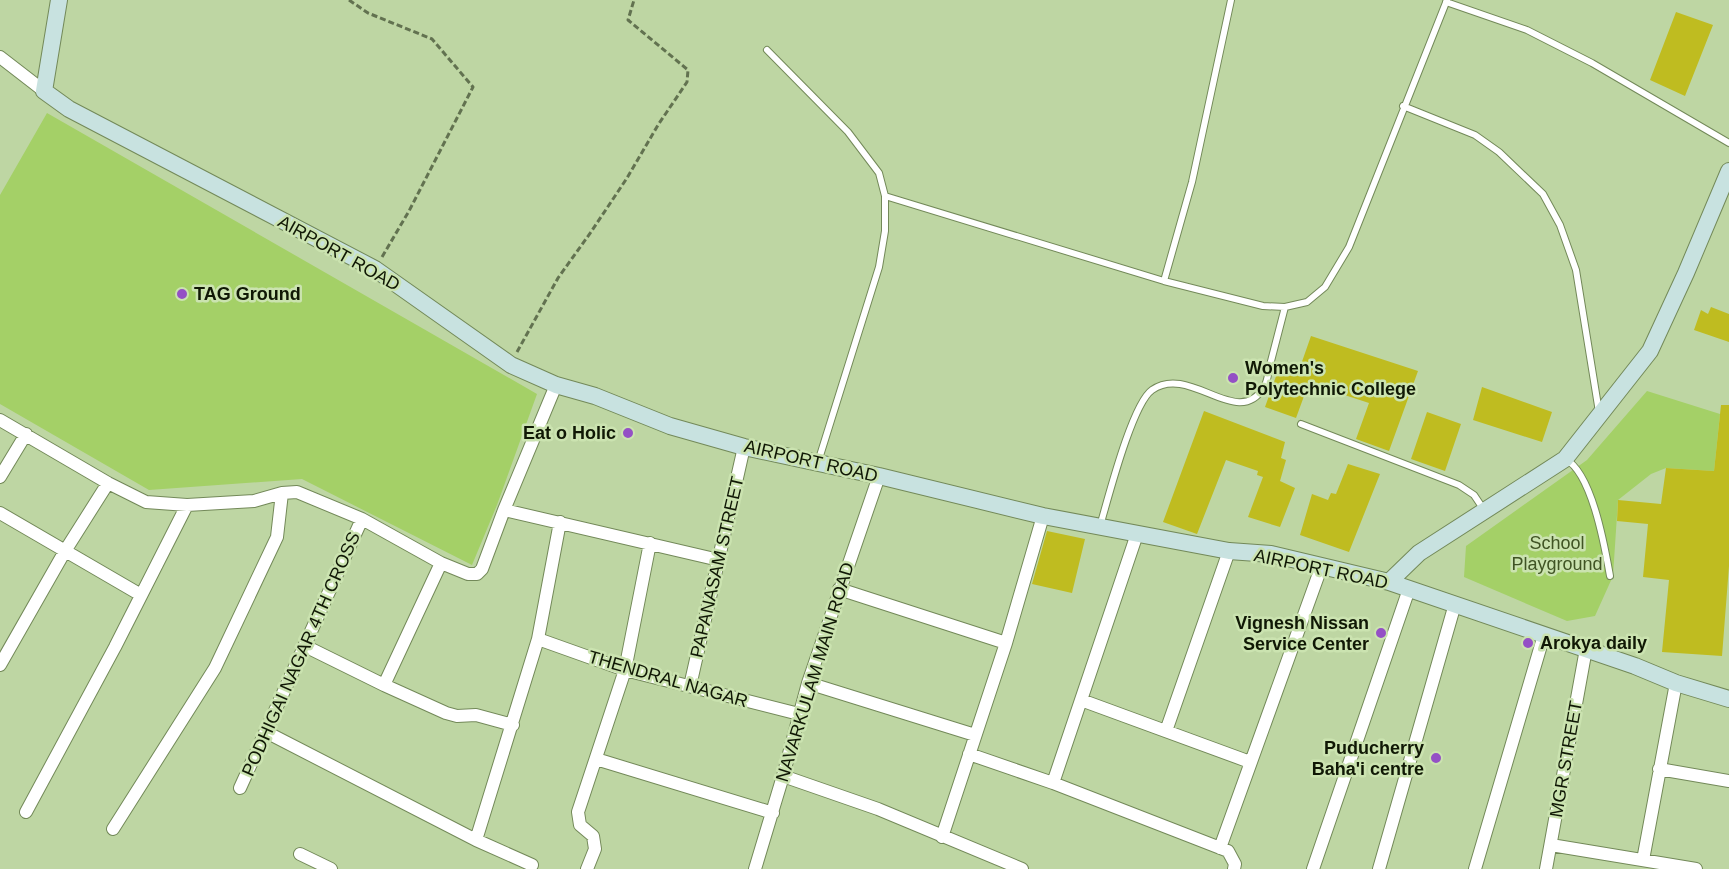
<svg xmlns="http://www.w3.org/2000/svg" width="1729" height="869" viewBox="0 0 1729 869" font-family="Helvetica,sans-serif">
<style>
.green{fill:#a4d067}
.building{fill:#bfbc20}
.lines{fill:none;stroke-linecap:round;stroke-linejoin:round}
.lane-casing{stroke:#738959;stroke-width:8}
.street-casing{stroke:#738959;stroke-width:14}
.secondary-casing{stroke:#738959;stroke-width:18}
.path{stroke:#627250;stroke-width:3;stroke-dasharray:6 3;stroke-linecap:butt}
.lane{stroke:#fff;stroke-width:6}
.street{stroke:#fff;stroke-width:12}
.secondary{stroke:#c8e2e0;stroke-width:16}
.poi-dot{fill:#9450c5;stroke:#cbe3b0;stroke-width:2}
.labels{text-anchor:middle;stroke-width:5;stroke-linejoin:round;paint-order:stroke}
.street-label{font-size:18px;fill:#101805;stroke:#cbe3b0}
.poi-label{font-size:18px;font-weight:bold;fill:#101805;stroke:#cbe3b0;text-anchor:start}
.park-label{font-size:18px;fill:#405424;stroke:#cbe3b0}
</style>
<rect width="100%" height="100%" fill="#bed6a3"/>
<!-- green -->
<path class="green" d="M47 113 537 394 497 505 472 565 302 479 149 490 0 404V195Z
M1647 391 1720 414 1714 471 1666 468 1651 474 1618 500 1613 576 1595 616 1567 621 1464 577 1466 546 1587 460Z"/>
<!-- building -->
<path class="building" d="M1676 12 1713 25 1685 96 1650 80Z
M1711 307 1729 314V342L1694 330 1701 310 1708 314Z
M1311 336 1418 371 1389 451 1356 439 1369 403 1317 386 1316 390 1307 388 1296 418 1265 407 1279 368 1298 373Z
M1482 387 1552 412 1542 442 1473 420Z
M1721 405H1729V566L1722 656 1662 652 1669 580 1643 577 1648 524 1617 521 1618 500 1661 504 1666 468 1714 471Z
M1204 411 1285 442 1281 458 1286 460 1280 481 1295 488 1280 527 1248 517 1263 477 1257 475 1258 471 1226 460 1197 534 1163 522Z
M1427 412 1461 424 1445 471 1411 459Z
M1348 464 1380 474 1349 552 1300 535 1312 494 1328 500 1331 493 1336 494Z
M1047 531 1085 539 1072 593 1032 584Z"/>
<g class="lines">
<defs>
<path id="lane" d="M1446 2 1527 30 1592 63 1729 143
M767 50 848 132 879 173 885 196V231L879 267 818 462
M1403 106 1475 135 1499 152 1543 194 1560 225 1576 270 1599 412
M885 196 1164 281 1263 306 1285 307 1307 302 1325 287 1349 247 1447 0
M1164 281 1192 182 1231 0
M1301 424 1459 485 1474 495 1484 510
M1565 459C1592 472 1605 548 1610 576
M1100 526C1108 499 1132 404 1152 390 1190 363 1238 431 1264 387 1268 381 1268 372 1270 365 1275 346 1280 326 1285 307"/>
<path id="street" d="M0 57 44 91
M0 420 108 483 146 502 187 505 254 501 282 493 297 492 362 519 441 563 468 574H477L482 569 504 510 556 385
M0 477 26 434
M504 510 719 560
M0 513 141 595
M1137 534 1053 783 1228 851 1235 864 1234 869
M441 563 384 685 446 713 457 716 476 715 513 725
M839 589 1006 643
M538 639 625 670 799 714
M305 646 384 685
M0 665 65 551 108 483
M808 683 975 735
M690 686 744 447
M1081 700 1250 762
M1166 731 1229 551
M266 732 476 840 532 865
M969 754 1053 783
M596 759 773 813
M1659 769 1729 781
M783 776 878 809 1022 869
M240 788 362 519
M26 812 115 647 187 505
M113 829 215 668 277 537 282 493
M942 837 1006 643 1043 516
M476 840 538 639 560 522
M1551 845 1696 869
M1220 848 1322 565
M300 854 331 869
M1643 860 1676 683
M587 869 595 849 593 836 580 825 578 812 625 670 650 543
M755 869 783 776 808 683 879 476
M1313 869 1409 589
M1379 869 1455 604
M1475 869 1544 635
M1546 869 1586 649"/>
<path id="secondary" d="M59 0 44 91 69 109 375 269 511 365 556 385 595 396 670 426 744 447 879 476 1043 516 1229 551 1271 554 1389 582 1635 666 1676 683 1729 699
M1389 582 1419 553 1565 459 1650 351 1686 273 1729 171"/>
</defs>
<!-- lane casing -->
<use href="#lane" class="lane-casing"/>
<!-- street casing -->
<use href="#street" class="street-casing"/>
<!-- secondary casing -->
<use href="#secondary" class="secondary-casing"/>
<!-- path -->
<path class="path" d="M349 0 368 13 432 39 473 87 409 211 382 257
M517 352 558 278 591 232 627 178 658 125 687 82 688 70 628 20 634 0"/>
<!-- lane -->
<use href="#lane" class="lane"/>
<!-- street -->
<use href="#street" class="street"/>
<!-- secondary -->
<use href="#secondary" class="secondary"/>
</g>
<!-- markers -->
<g class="poi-dot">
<circle cx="182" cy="294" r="6"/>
<circle cx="1233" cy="378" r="6"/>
<circle cx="628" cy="433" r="6"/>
<circle cx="1381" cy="633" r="6"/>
<circle cx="1528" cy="643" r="6"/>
<circle cx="1436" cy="758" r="6"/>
</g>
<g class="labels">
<!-- street labels -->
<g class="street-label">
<text transform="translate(339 253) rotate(29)" y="6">AIRPORT ROAD</text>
<text transform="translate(811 461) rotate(13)" y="6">AIRPORT ROAD</text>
<text transform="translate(717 567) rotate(-77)" y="6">PAPANASAM STREET</text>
<text transform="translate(1321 569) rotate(12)" y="6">AIRPORT ROAD</text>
<text transform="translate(301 654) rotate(-66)" y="6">PODHIGAI NAGAR 4TH CROSS</text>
<text transform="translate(815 672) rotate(-73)" y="6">NAVARKULAM MAIN ROAD</text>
<text transform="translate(668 679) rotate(16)" y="6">THENDRAL NAGAR</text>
<text transform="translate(1566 759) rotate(-80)" y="6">MGR STREET</text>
</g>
<!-- poi labels -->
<g class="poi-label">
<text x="194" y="300">TAG Ground</text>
<text x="1245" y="374">Women's<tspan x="1245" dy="21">Polytechnic College</tspan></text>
<text x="616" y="439" text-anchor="end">Eat o Holic</text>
<text x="1369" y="629" text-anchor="end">Vignesh Nissan<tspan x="1369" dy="21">Service Center</tspan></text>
<text x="1540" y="649">Arokya daily</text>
<text x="1424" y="754" text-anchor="end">Puducherry<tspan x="1424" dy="21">Baha'i centre</tspan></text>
</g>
<!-- park labels -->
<g class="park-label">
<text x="1557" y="549">School<tspan x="1557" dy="21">Playground</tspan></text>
</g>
</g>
</svg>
